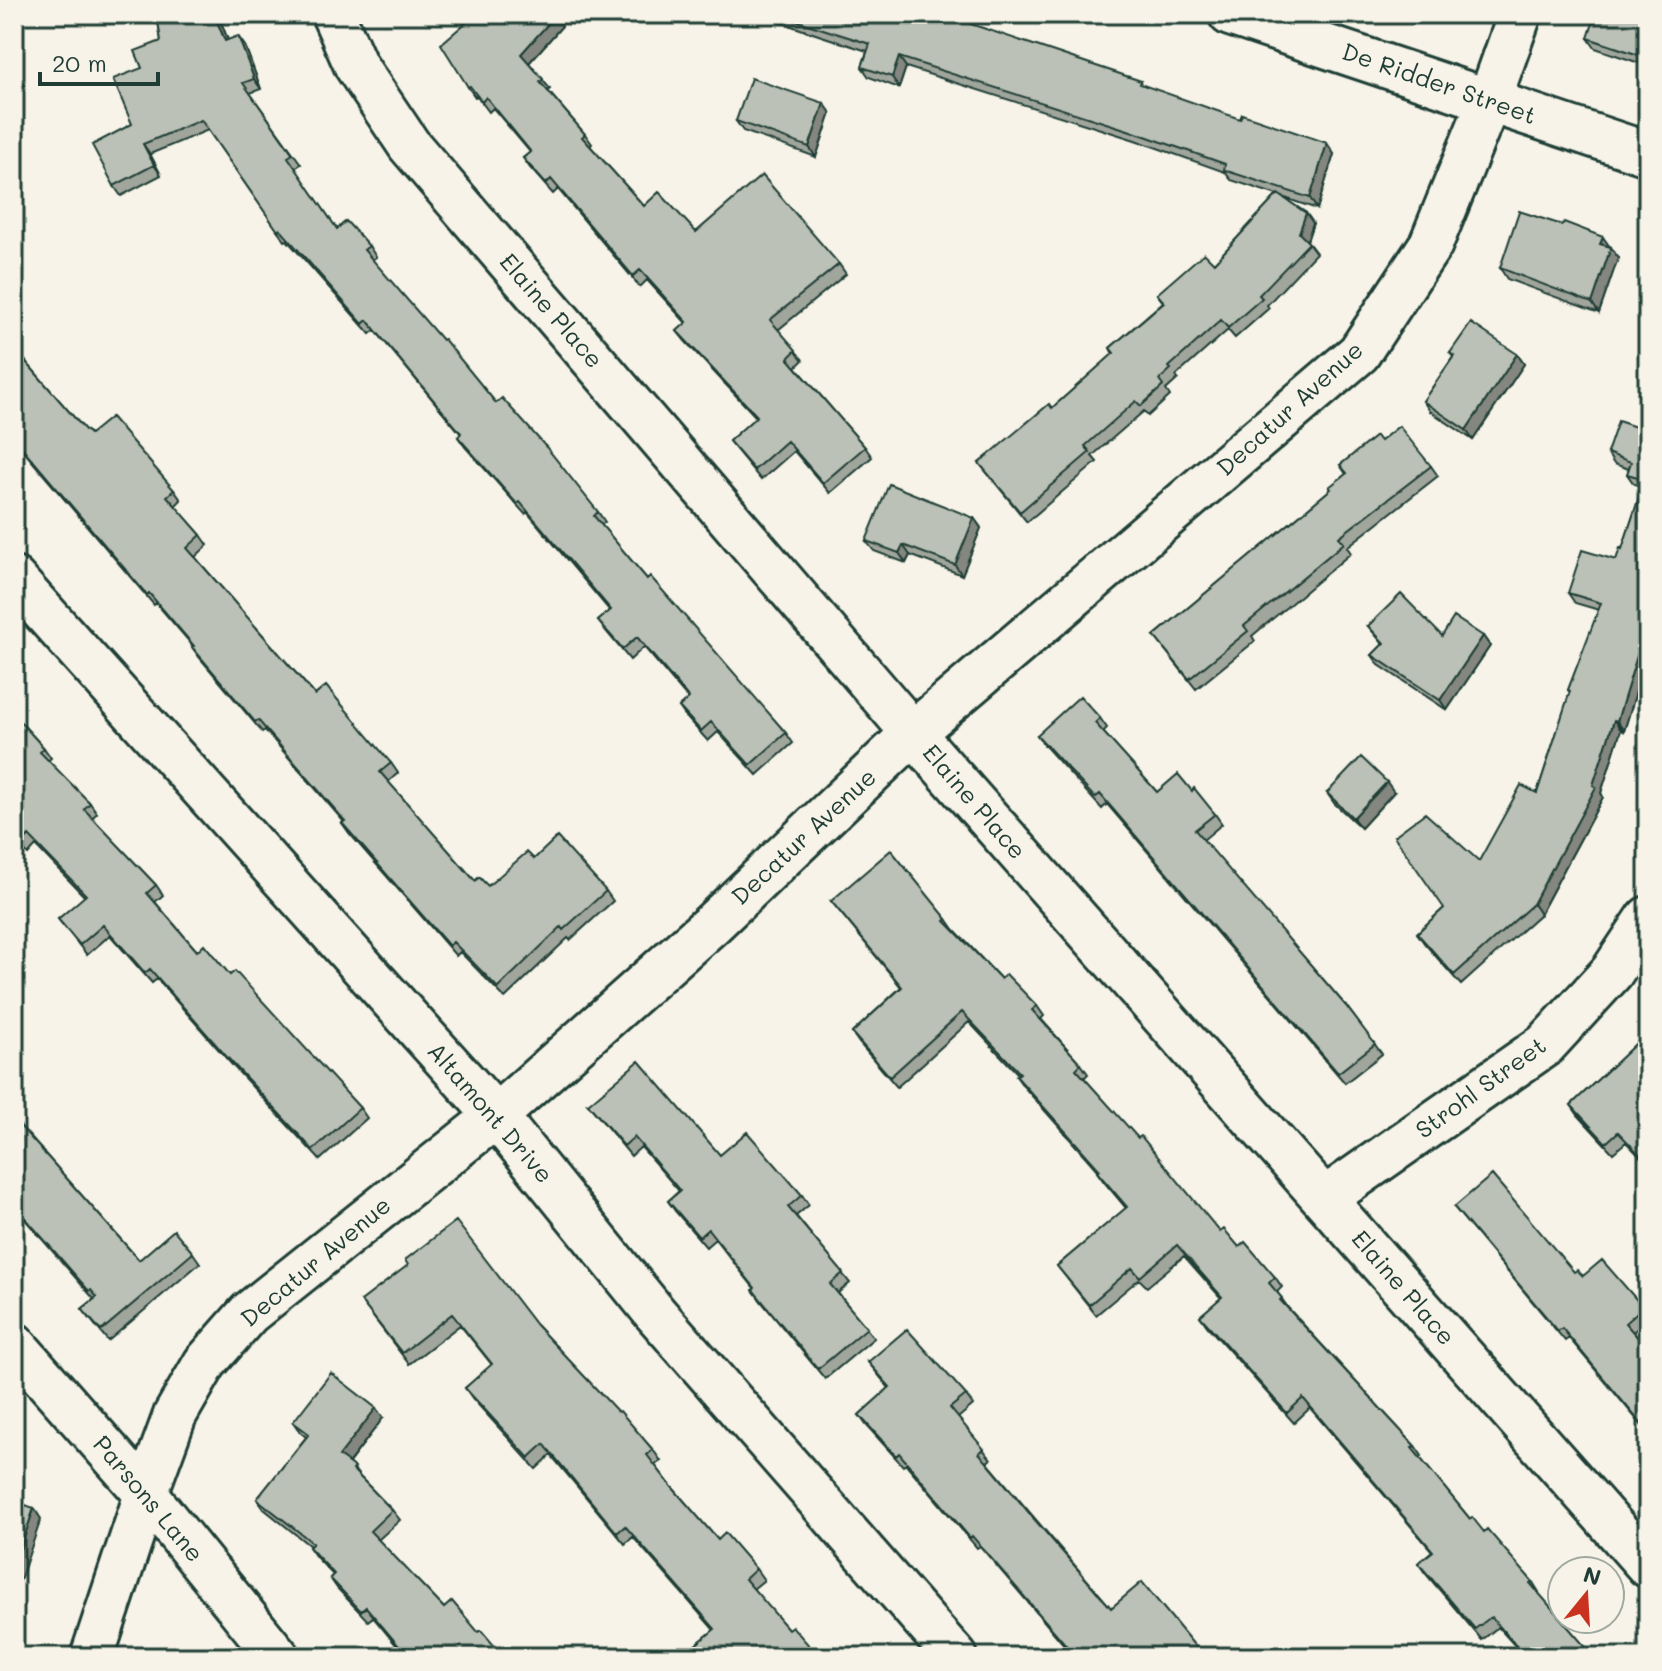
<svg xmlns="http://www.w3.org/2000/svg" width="1662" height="1671" viewBox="0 0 1662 1671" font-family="Mali,sans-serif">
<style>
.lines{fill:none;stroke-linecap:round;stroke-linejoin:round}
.minor-casing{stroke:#1f3d34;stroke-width:48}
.minor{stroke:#f7f3e8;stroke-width:42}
.wall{fill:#a1a69d;stroke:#1f3d34;stroke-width:2}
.shaded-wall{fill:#83877f;stroke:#1f3d34;stroke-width:2}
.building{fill:#bbc1b6;stroke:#1f3d34;stroke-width:2}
.labels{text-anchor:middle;stroke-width:8;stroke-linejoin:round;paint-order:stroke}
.street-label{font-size:24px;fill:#1f3d34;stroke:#f7f3e8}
</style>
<rect width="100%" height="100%" fill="#f7f3e8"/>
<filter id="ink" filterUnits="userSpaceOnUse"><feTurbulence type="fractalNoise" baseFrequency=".0125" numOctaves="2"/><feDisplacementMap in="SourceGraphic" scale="16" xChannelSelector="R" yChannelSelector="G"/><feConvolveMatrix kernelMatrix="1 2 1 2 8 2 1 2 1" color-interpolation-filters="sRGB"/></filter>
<g filter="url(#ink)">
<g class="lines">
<defs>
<path id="minor" d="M333 14 356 66 409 145 913 733 1648 1566
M1230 14 1648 154
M14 579 496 1116 655 1313 956 1657
M1324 1199 1545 1045 1612 972 1648 918
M14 1344 146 1494 278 1657
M92 1657 146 1494 175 1415 205 1363 249 1313 496 1116 712 924 913 733 1359 353 1431 244 1489 101 1520 14"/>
</defs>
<!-- minor casing -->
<use href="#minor" class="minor-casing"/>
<!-- minor -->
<use href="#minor" class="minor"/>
</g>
<!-- wall -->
<path class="wall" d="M157 14H218L228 40 245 46 261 89 250 93 301 164 295 168 337 229 369 246 376 257 372 260 496 403 598 512 605 522 601 525 647 579 786 733 793 743 757 775 718 732 708 741 686 717 679 707 688 699 644 647 630 660 606 631 598 621 610 611 527 512 525 514 465 447 458 437 461 434 375 330 370 334 287 240 285 241 208 130 150 154 161 175 121 196 114 186 132 124 142 68 161 41Z
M755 14H951L972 25 1334 154 1317 209 1282 197 1306 213 1313 223 1307 241 1316 253 1267 305 1269 308 1235 338 1228 330 1176 376 1178 379 1166 390 1170 396 1148 416 1144 411 1092 456 1097 462 1027 522 979 463 1052 408 1113 354 1110 348 1163 302 1157 294 1214 263 1277 195 1231 180 1225 172 1135 140 906 67 899 88 869 77 862 67 867 51Z
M1648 14V66L1595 48 1588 38Z
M562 26 529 63 550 89 548 91 585 134 592 144 590 146 644 206 696 232 839 264 846 274 778 330 803 360 796 367 865 447 872 457 830 493 794 451 761 480 729 441 756 417 685 341 677 331 686 323 647 280 640 287 558 189 553 194 530 168 523 158 530 152 493 108 489 112 477 96 475 97 468 87Z
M831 113 816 157 743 131 736 121Z
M1610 247 1618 258 1599 313 1507 279 1500 268Z
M14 348 85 430 174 490 181 500 175 506 201 535 208 545 195 557 315 695 391 763 398 773 388 782 475 881 488 886 534 859 606 891 613 901 570 940 568 938 505 998 460 952 456 956 349 833 342 823 344 822 265 730 262 732 199 657 192 647 193 646 156 603 154 605 14 440Z
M1450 353 1517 354 1524 364 1473 440 1430 411 1423 401 1453 357Z
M1648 431V653L1624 731 1621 730 1601 793 1603 797 1540 914 1461 985 1424 943 1417 933 1444 908 1479 861 1537 793 1570 692 1568 690 1599 610 1575 603 1568 593 1616 560 1622 549 1643 486 1634 484 1627 474 1629 469 1614 464 1607 453Z
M1380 441 1431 466 1438 476 1347 547 1351 553 1252 636 1255 641 1196 689 1154 636 1331 489 1346 474 1340 465Z
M974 518 981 528 962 575 910 555 906 563 874 551 866 541Z
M1368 626 1442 636H1483L1490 646 1447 710 1379 665 1372 655 1383 644Z
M14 715 44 748 51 758 48 761 90 803 97 813 92 818 156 885 163 895 155 902 197 951 230 975 360 1108 367 1118 320 1160 233 1066 157 979 152 983 110 935 87 955 58 919 85 897 36 846 28 855 14 840Z
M1100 718 1107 728 1103 732 1157 792 1192 791 1215 814 1222 824 1203 840 1346 1006 1382 1054 1345 1083 1107 804 1102 809 1044 745 1037 735Z
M1394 792 1361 828 1334 803 1327 793Z
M831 901 947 919 954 929 1001 979 1037 1006 1044 1016 1041 1019 1081 1064 1088 1074 1084 1078 1220 1232 1275 1277 1282 1287 1277 1292 1289 1309 1415 1446 1422 1456 1420 1458 1470 1519 1484 1532 1532 1581 1539 1592 1538 1593 1594 1657H1525L1498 1627 1482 1640 1425 1573 1418 1563 1432 1551 1310 1408 1294 1423 1207 1326 1200 1316 1221 1298 1184 1256 1147 1287 1139 1279 1096 1315 1057 1266 1126 1208 1104 1182 1097 1172 1098 1171 1023 1086 1016 1076 1018 1074 969 1022 897 1087 859 1043 852 1033 901 987Z
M1648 1032V1165L1626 1142 1613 1153 1578 1115 1571 1105Z
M588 1104 720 1155 802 1195 809 1205 796 1216 850 1283 838 1293 874 1338 825 1379 760 1300 753 1290 754 1288 715 1239 706 1247 675 1211 668 1201 679 1191 641 1147 631 1156Z
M14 1119 139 1260 193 1253 200 1263 108 1341 82 1309 94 1299 14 1207Z
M1454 1207 1574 1272 1643 1307 1648 1315V1319L1633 1332 1648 1349V1433L1569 1338 1565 1341Z
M361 1301 536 1325 653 1450 661 1461 655 1465 672 1487 718 1540 756 1569 764 1580 753 1589 788 1629 819 1657H700L693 1647 714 1630 633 1537 625 1544 551 1455 536 1469 473 1399 465 1388 492 1365 460 1325 409 1364Z
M868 1362 966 1395 973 1405 958 1418 991 1459 987 1462 1111 1608 1199 1651 1203 1657H1071L1064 1647 1065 1646 980 1546 977 1548 906 1464 903 1466 866 1425 859 1415 889 1388Z
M383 1418 349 1463 361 1478 392 1510 400 1520 378 1540 444 1608 478 1632 504 1657H406L373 1617 368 1621 337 1588 330 1578 333 1575 316 1557 309 1547 310 1546 264 1509 257 1499 306 1437 300 1432 293 1422Z"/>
<!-- shaded-wall -->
<path class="shaded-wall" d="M214 14H218L232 51 225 41Z
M555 16 562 26 528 64 521 54Z
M238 36 245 46 261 89 254 79Z
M899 57 906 67 899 88 892 77Z
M824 103 831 113 816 157 809 147Z
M1327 143 1334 154 1317 209 1310 198Z
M143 144 150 154 161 175 154 165Z
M1306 213 1313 223 1306 243 1299 233Z
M1603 237 1610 247 1600 244Z
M1611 247 1618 258 1599 313 1592 303Z
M1517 354 1524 364 1473 440 1466 430Z
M974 518 981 528 962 575 955 565Z
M903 545 910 555 906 563 899 553Z
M1648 620V653L1624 731 1617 721Z
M1483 636 1490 646 1447 710 1440 700Z
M1614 720 1621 730 1601 793 1603 797 1540 914 1533 904 1593 785Z
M1387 782 1394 792 1361 828 1353 818Z
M376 1408 383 1418 346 1466 339 1456Z
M34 1508 41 1519 14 1598V1567Z"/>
<!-- building -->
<path class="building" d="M157 14H214L225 41 238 36 254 79 243 83 293 154 288 157 337 229 346 221 369 246 364 250 442 340 444 339 496 403 502 398 547 448 598 512 594 516 647 579 650 576 786 733 750 765 711 722 701 731 679 707 689 698 637 637 623 649 598 621 611 610 520 502 517 504 458 437 461 433 367 320 363 324 280 229 278 231 201 120 143 144 154 165 114 186 92 145 132 124 113 79 142 68 135 51 161 41Z
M476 14H552L555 16 521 54 543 79 540 82 585 134 582 137 644 206 659 192 696 232 762 175 839 264 770 320 796 350 788 358 865 447 823 483 787 441 754 470 729 441 757 416 677 331 687 322 640 270 633 276 551 179 546 184 523 158 531 152 486 97 482 102 470 86 468 87 441 44Z
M776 14H951L969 20 968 23 1141 81 1140 84 1240 119 1242 114 1327 143 1310 198 1224 170 1225 164 1128 130 899 57 892 77 862 67 870 44Z
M1596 14H1648V58L1588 38Z
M751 78 824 103 809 147 736 121Z
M1278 194 1306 213 1299 233 1309 243 1259 295 1262 298 1228 328 1221 320 1169 367 1171 369 1159 380 1163 386 1141 406 1136 401 1085 446 1090 452 1020 512 979 463 1049 404 1052 408 1114 353 1110 348 1164 302 1157 294 1204 253 1214 263Z
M1519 211 1562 225 1564 222 1603 237 1600 244 1611 247 1592 303 1500 268Z
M1471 323 1517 354 1466 430 1423 401 1454 356 1450 353Z
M14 348 85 430 90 434 111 417 174 490 167 496 201 535 187 548 315 695 326 686 391 763 380 772 475 881 479 877 488 886 527 852 534 859 557 837 606 891 563 930 561 927 498 988 453 942 449 946 342 823 345 821 258 720 255 722 192 647 194 646 149 593 147 595 14 438Z
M1618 421 1648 431V620L1617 721 1614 720 1593 785 1596 787 1533 904 1454 975 1417 933 1444 908 1394 836 1425 813 1479 861 1521 785 1537 793 1570 691 1568 690 1601 603 1568 593 1582 550 1616 560 1620 548 1622 549 1645 479 1627 474 1631 462 1607 453Z
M1399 426 1431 466 1339 537 1344 543 1244 626 1248 631 1189 679 1154 636 1331 489 1329 487 1347 473 1340 465 1376 436 1380 441Z
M889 484 974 518 955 565 903 545 899 553 866 541Z
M1401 594 1442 636 1454 617 1483 636 1440 700 1372 655 1384 643 1368 626Z
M1080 696 1100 718 1095 723 1157 792 1178 774 1192 791 1194 788 1215 814 1195 830 1346 1006 1375 1044 1338 1073 1100 794 1095 798 1037 735Z
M14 715 44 748 40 752 90 803 84 809 156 885 147 893 197 951 204 944 230 975 235 971 360 1108 313 1150 226 1056 150 969 145 973 103 925 80 945 58 919 86 895 29 836 21 845 14 838Z
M1361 757 1387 782 1353 818 1327 793Z
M891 850 947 919 945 921 1001 979 1006 974 1037 1006 1032 1010 1081 1064 1076 1069 1138 1138 1141 1136 1220 1232 1224 1229 1239 1247 1245 1242 1275 1277 1269 1283 1282 1298 1280 1300 1415 1446 1412 1448 1470 1519 1472 1517 1484 1532 1487 1529 1532 1581 1530 1583 1594 1657H1527L1491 1617 1475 1629 1418 1563 1433 1551 1303 1398 1287 1413 1200 1316 1222 1297 1177 1245 1140 1277 1132 1268 1089 1305 1057 1266 1127 1207 1097 1172 1100 1170 1016 1076 1020 1073 962 1012 890 1077 852 1033 902 987 831 901Z
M1648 1032V1152L1642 1157 1618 1132 1606 1143 1571 1105Z
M639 1061 720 1155 747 1132 802 1195 788 1207 843 1273 830 1284 867 1328 818 1369 753 1290 755 1288 708 1229 699 1237 668 1201 680 1191 634 1137 624 1146 588 1104Z
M14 1119 139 1260 174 1230 193 1253 101 1331 82 1309 97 1297 91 1290 89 1291 14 1205Z
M1492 1175 1574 1272 1577 1270 1583 1276 1602 1260 1643 1307 1625 1323 1648 1349V1432L1562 1328 1558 1331 1454 1207Z
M456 1221 536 1325 618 1412 620 1411 653 1450 647 1455 672 1487 718 1540 725 1533 756 1569 745 1579 788 1629 792 1626 819 1657H702L693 1647 715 1629 625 1526 617 1533 544 1444 529 1458 465 1388 492 1364 452 1314 402 1353 361 1301 408 1265 405 1260Z
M907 1329 966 1395 950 1408 984 1449 979 1453 1035 1520 1111 1608 1142 1582 1199 1651 1192 1657H1135L1134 1655 1131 1657H1072L1064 1647 1066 1645 972 1536 970 1538 899 1453 896 1456 859 1415 890 1387 868 1362Z
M331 1373 376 1408 339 1456 355 1468 353 1470 392 1510 370 1531 444 1608 452 1601 478 1632 481 1630 504 1657H408L366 1607 361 1611 330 1578 334 1574 309 1547 313 1543 257 1499 309 1434 293 1422Z
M14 1501 34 1508 14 1567Z"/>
</g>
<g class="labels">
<!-- street labels -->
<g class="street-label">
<text transform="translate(1439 84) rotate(19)" y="8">De Ridder Street</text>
<text transform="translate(551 311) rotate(49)" y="8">Elaine Place</text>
<text transform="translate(1290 409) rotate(-42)" y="8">Decatur Avenue</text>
<text transform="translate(974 802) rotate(49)" y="8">Elaine Place</text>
<text transform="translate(804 837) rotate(-43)" y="8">Decatur Avenue</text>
<text transform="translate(1481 1088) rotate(-36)" y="8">Strohl Street</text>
<text transform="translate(490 1113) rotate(49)" y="8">Altamont Drive</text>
<text transform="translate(316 1262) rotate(-40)" y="8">Decatur Avenue</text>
<text transform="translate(1403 1288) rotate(49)" y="8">Elaine Place</text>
<text transform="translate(148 1499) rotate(50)" y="8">Parsons Lane</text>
</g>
</g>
<!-- margin -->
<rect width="1662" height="1671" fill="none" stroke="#f7f3e8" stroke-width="48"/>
<rect x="24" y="24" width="1614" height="1623" fill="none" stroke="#1f3d34" stroke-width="3" filter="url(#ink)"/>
<!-- north arrow -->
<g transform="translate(1586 1595) rotate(18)"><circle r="38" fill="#f7f3e8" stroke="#a1aaa0" stroke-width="2"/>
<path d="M0-6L14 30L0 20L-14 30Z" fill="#c8321e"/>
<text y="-12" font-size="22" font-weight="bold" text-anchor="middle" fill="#1f3d34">N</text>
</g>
<!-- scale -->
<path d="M40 72v12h118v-12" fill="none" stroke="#1f3d34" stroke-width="4"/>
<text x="52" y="72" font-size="24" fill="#1f3d34" stroke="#f7f3e8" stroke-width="6" paint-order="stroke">20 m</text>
</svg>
